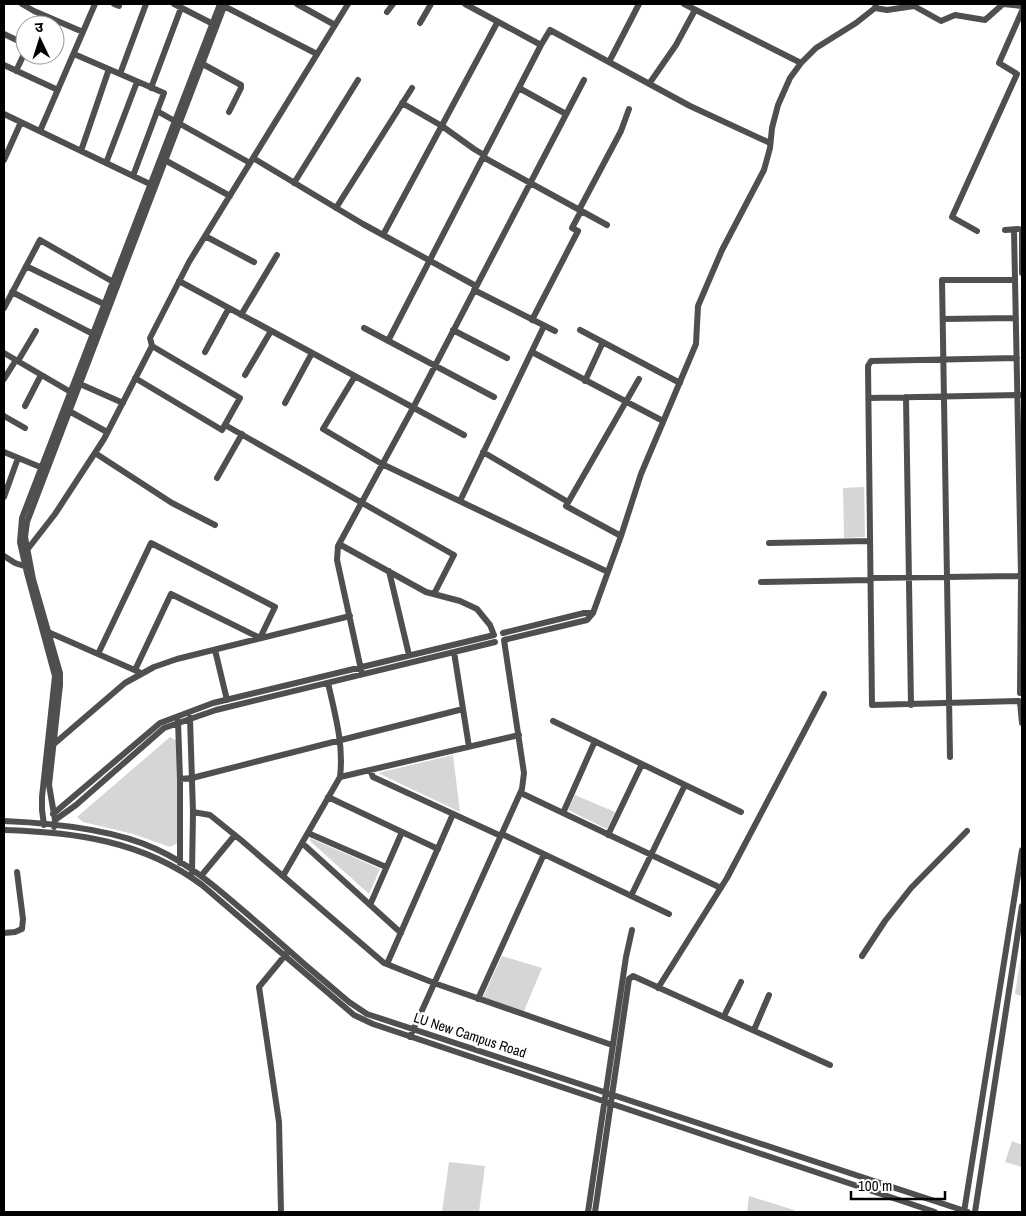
<svg xmlns="http://www.w3.org/2000/svg" width="1026" height="1216" viewBox="0 0 1026 1216" font-family="'Archivo Narrow','Noto Sans Devanagari',sans-serif">
<style>
.green{fill:#d6d6d6}
.lines{fill:none;stroke-linecap:round;stroke-linejoin:round}
.minor{stroke:#4f4f4f;stroke-width:6}
.labels{text-anchor:middle;stroke-width:5;stroke-linejoin:round;paint-order:stroke}
.street-label{font-size:14px;fill:#000;stroke:#fff}
</style>
<rect width="100%" height="100%" fill="#fff"/>
<!-- green -->
<path class="green" d="M864 487 865 537 844 538 843 488Z
M170 737 177 741 178 843 170 847 133 834 83 822 77 817Z
M453 755 460 812 378 773Z
M575 795 615 812 607 829 568 810Z
M310 838 380 869 369 894 310 841Z
M1022 950V996L1015 994Z
M502 956 542 968 524 1011 483 997Z
M1012 1141 1022 1145V1167L1005 1162Z
M449 1162 485 1166 479 1212H442Z
M749 1196 794 1210V1212H747Z"/>
<g class="lines">
<!-- minor -->
<path class="minor" d="M22 4 34 11 83 32
M114 4 119 6
M174 4 215 25
M297 4 335 25
M465 4 541 45 550 30 690 106 770 143
M684 4 801 63
M222 5 317 54
M875 8 887 10 914 6 941 21 955 15 985 20 1003 4 1022 6
M387 12 393 4
M420 23 431 4
M43 25 48 17
M4 34 25 44
M74 54 164 93 133 176
M199 62 241 85V88L229 112
M609 62 639 4
M4 65 58 90
M16 71 25 52
M120 74 146 4
M649 84 676 45 695 10
M151 88 181 8
M519 88 566 114
M402 103 442 126 474 149 484 155
M157 111 250 163
M4 114 154 186
M40 131 95 4
M81 151 109 69
M483 157 607 225
M253 158 363 224 476 286
M163 159 230 196
M4 160 21 122
M106 163 137 82
M294 183 358 80
M336 208 412 88
M579 210 621 131 629 109
M1022 229V273
M1005 230 1018 229
M1014 230 1021 576 1020 693
M977 231 952 217 1017 74 999 63 1022 11
M383 235 497 23
M205 236 254 262
M26 266 108 306
M179 281 464 435
M474 290 555 331
M12 292 95 335
M4 308 40 240 115 283
M241 315 277 255
M943 319 1016 318
M532 320 578 231 572 228 581 211
M364 328 494 397
M453 330 507 358
M580 330 680 383
M388 341 541 45
M205 352 229 308
M532 352 663 421
M4 353 74 394
M1017 358 871 361 868 366 872 705 1019 701
M18 361 36 331
M245 375 271 331
M355 376 323 429 382 464 608 572
M135 378 222 430 240 398 152 346
M4 379 16 360
M585 381 603 342
M80 384 123 403
M906 397 911 705
M869 398 1022 395
M285 403 312 353
M25 406 41 375
M69 411 107 432
M4 416 25 428
M225 425 454 555 434 594
M4 452 45 469
M483 452 568 502
M95 453 172 503 215 525
M217 478 242 434
M4 497 18 458
M460 501 544 326
M621 536 566 506 639 379
M769 543 870 541
M27 550 55 514 104 439 152 346 150 338 189 262 348 4
M4 556 15 563 27 567
M389 571 409 655
M871 578 1022 576
M761 582 871 580
M48 632 139 672
M503 633 584 613H593
M215 650 227 700
M454 652 469 747
M98 654 151 543 275 607 260 638 171 594 135 670
M362 674 337 560 338 546 413 408 584 80
M1020 702 1022 723
M190 718 193 812 192 873
M178 721 180 779V863
M553 721 741 812
M54 744 125 683 154 667 177 659 350 616
M950 757 942 280H1015
M370 770 373 777 501 836
M340 777 519 735
M180 779 192 778 463 709
M521 793 721 888
M328 797 438 849
M193 812 210 815 241 840 384 963 434 983 612 1045
M563 813 595 741
M53 814 160 723 213 703 494 635 490 625 477 609 460 601 426 592 339 544
M55 820 76 805 164 728 216 710 495 642
M4 821C51 823 113 829 156 849 196 867 227 897 260 925 289 951 319 977 349 1002L367 1014 968 1212
M44 825 42 810V797L55 676 27 573 20 542 22 518 220 4
M54 827 55 820 49 785 60 685V673L33 579 25 537 27 522 225 4
M4 830C75 832 143 841 202 885L354 1015 373 1024 935 1212
M308 833 386 867
M502 834 669 914
M608 835 642 764
M302 843 401 933
M201 876 235 835
M283 876 340 777C344 745 335 714 328 683
M631 896 685 785
M370 905 402 832
M4 933 15 932 22 929 23 919 17 872
M862 956 885 921 911 888 967 831
M387 964 453 814
M658 988 727 878 824 694
M478 999 544 854
M724 1016 741 982
M754 1030 769 995
M410 1037 522 789 524 773 504 640 587 620 593 613 621 536 641 474 696 344 698 306 722 250 764 170 770 148 772 128 778 105 790 78 801 63 816 48 856 23 875 8 876 4
M281 1212 279 1122 259 987 287 953
M588 1212 626 957 632 930
M595 1212 629 979 633 976 830 1065
M964 1212 1022 850
M975 1212 1022 906"/>
</g>
<g class="labels">
<!-- street labels -->
<g class="street-label">
<text transform="translate(470 1035) rotate(18)" y="5">LU New Campus Road</text>
</g>
</g>
<!-- border -->
<rect width="1026" height="1216" fill="none" stroke="#000000" stroke-width="10"/>
<!-- north arrow -->
<g transform="translate(40 40) rotate(356)"><circle r="24" fill="#ffffff" stroke="#999999"/>
<path d="M0-4L9 19L0 12L-9 19Z" fill="#000000"/>
<text y="-8" font-size="14" font-weight="bold" text-anchor="middle" fill="#000000">उ</text>
</g>
<!-- scale -->
<path d="M851 1191v8h94v-8" fill="none" stroke="#000000" stroke-width="2.5"/>
<text x="858" y="1191" font-size="15" fill="#000000" stroke="#ffffff" stroke-width="4" paint-order="stroke">100 m</text>
</svg>
